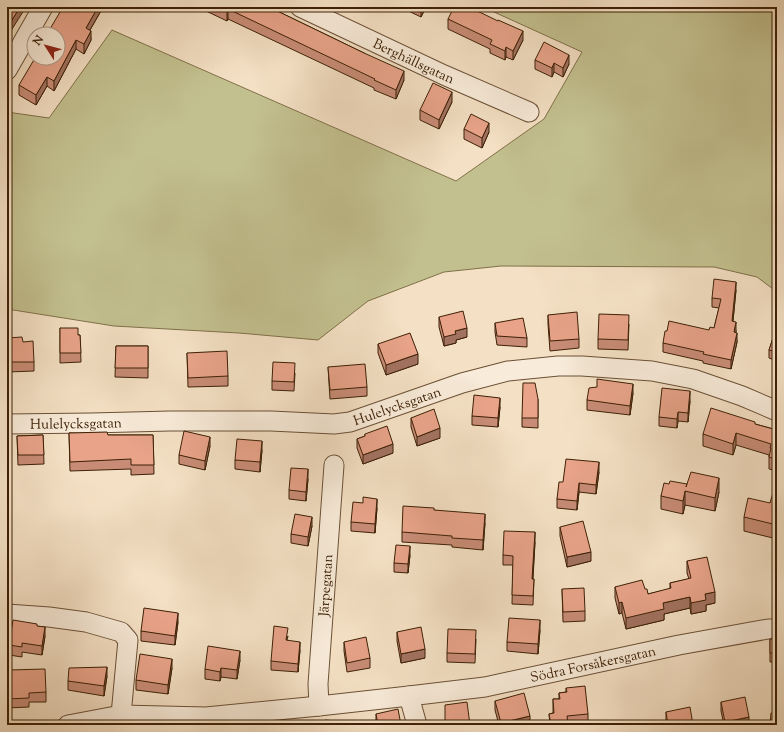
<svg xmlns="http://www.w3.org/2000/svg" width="784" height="732" viewBox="0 0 784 732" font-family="'Sorts Mill Goudy',serif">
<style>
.green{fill:#c3c08f;stroke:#80704a}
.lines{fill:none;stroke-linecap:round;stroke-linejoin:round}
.minor-casing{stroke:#6b5036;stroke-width:21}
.minor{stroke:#f8ebd9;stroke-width:19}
.wall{fill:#c88c76;stroke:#3d2006}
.shaded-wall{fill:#a27260;stroke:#3d2006}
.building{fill:#e8a389;stroke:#3d2006}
.labels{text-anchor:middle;stroke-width:4;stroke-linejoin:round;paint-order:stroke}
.street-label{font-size:14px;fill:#3d2006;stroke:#f8ebd9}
</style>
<rect width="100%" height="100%" fill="#f4e0c4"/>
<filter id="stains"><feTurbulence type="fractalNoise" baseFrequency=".005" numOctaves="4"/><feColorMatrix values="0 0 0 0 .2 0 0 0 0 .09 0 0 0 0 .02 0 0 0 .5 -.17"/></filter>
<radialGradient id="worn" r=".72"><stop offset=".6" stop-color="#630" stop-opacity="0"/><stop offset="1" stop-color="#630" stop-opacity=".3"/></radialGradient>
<!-- green -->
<path class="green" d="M483 7H777V292L757 277 714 267 501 266 444 272 368 301 318 340 239 333 114 326 7 309V112L49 118 112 30 456 181 544 119 582 52Z"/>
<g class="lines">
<defs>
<g id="minor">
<path id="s1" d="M300 7 444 75 529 112"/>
<path d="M7 70 43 7"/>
<path id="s2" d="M7 424 91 423 170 421H271L334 424 350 422 462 383 508 371 558 366H582L652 371 693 379 742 396 777 411"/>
<path d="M7 614 49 617 86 622 121 632 128 640 121 715"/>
<path d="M409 696 417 725"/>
<path id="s3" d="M319 706 318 684 334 465"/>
<path id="s4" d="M68 725 121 715 206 717 319 706 409 696 485 687 679 645 768 629H777"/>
</g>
</defs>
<!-- minor casing -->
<use href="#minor" class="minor-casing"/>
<!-- minor -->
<use href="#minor" class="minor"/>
</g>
<!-- wall -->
<path class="wall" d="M102 7V9L90 30 91 40 84 54 76 49 54 91 47 86 36 105 19 95V85Z
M204 7H269L364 53 404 80 396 99 374 90V88L228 19 227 21 204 10Z
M400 7H426L421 17Z
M448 19 523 40 513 60 506 57 505 60 490 53V49L448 29Z
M535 60 569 64 563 77 554 72 552 77 535 69Z
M452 102 439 129 420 120V110Z
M464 129 489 132 482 148 464 139Z
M736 290 733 321 736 331V333L737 342 731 369 703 363V361L663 352V343L709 330 714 328 719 308 712 307V298Z
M548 315 579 339V348L550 351 548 324Z
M439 317 467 337 456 340V343L444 346 439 327Z
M495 323 527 338V347L497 345 495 332Z
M629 324 628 350 598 349V339Z
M777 326V361L769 358V350Z
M60 328 78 335H80L81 362 60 363Z
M23 342 34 362V371L7 372V343Z
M378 344 418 364 386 375 378 353Z
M116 346H148V378L115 377Z
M187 353 228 376V386L188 387Z
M328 367 367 387V396L330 399Z
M295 373 294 391 272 390V381Z
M597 387 633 393 630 415 587 410V400Z
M538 399V428L522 427V418Z
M690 401 688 422 678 421 677 428 659 426V417Z
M500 407 498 427 472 425V416Z
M411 418 440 438 417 446 411 427Z
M755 424 777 430V471L769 469V455L736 445 733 455 703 446V434Z
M69 433 108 435H153L154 474 131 475V469L70 471Z
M365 434 393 453 363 464 357 448V439L365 436Z
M43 435 44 464 18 465 17 436Z
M210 446 205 470 179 464V455Z
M262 450 260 472 235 469V460Z
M599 472 596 494 579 492 577 510 557 508V499L563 482Z
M308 479 306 501 289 499V490Z
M669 484 719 492 715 511 685 505 683 514 661 509V496Z
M777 486V539L744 531V517L770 503Z
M377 508 375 533 351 531V522Z
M434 510 485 523 483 550 452 547V545L402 542V532Z
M312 526 308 546 291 543V534Z
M560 527 591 561 567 567 560 536Z
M535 542 533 579H534L533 605 512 604 513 565H503V555Z
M410 555 408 573 394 572V563Z
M687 561 715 603 706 605V611L691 614 690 608 664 614V620L626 629 622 613 619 614 615 598V587L645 589 648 594 670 589V583L689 579 687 573Z
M562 589 585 611V621L563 622Z
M178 622 175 645 141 641V631Z
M37 626 45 636 42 655 22 652V657L9 655V645Z
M540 630 538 654 507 651V642Z
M397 632 425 658 401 663 397 641Z
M288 636 287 640 300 650 298 672 271 670V661Z
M476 639 475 663 447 662V653Z
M770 639H777V672H775V662H770Z
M344 642 370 658V668L347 672 344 651Z
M240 660 237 679 221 677 220 681 205 679V669Z
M172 668 168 694 136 690V680Z
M7 673 46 692V702H29V707L7 708Z
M107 676 104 696 68 690V681Z
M566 688 588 714V723L569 725H550L549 714 553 713V699H559V693L566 692Z
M495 701 530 725H499L495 710Z
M721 702 749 725H724L721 711Z
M666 712 693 725H667L666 721Z
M376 714 401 725H376Z"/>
<!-- shaded-wall -->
<path class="shaded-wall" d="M20 7H26L7 37V28Z
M98 7H102V9L86 37V28Z
M421 7H426L421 17Z
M228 9V19L227 21V11Z
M91 31V40L84 54V44Z
M523 31V40L513 60V51Z
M76 40V49L54 91V81Z
M506 47V57L505 60V51Z
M569 55V64L563 77V68Z
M554 63V72L552 77V68Z
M404 71V80L396 99V90Z
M47 77V86L36 105V95Z
M452 92V102L439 129V120Z
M489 123V132L482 148V138Z
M736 282V290L732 330V321Z
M736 322V331L734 341V332Z
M467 328V337L456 340V343L444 346V337L455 331Z
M737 333V342L731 369V360Z
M418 354V364L386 375V365Z
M633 384V393L630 415V406Z
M690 391V401L688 422V413Z
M500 398V407L498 427V418Z
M678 412V421L677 428V419Z
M440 428V438L417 446V437Z
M736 433V445L733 455V444Z
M210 437V446L205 470V461Z
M262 441V450L260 472V462Z
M393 444V453L363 464V455Z
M599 462V472L596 494V485Z
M308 469V479L306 501V492Z
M719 478V492L715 511V498Z
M579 483V492L577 510V501Z
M685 491V505L683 514V501Z
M377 499V508L375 533V524Z
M485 514V523L483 550V540Z
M312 517V526L308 546V537Z
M535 532V542L532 589V579Z
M410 546V555L408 573V564Z
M591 552V561L567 567V557Z
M715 592V603L706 605V611L691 614V603L705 594Z
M690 597V608L664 614V620L626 629V618L663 603Z
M622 602V613L619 614V603Z
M178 613V622L175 645V636Z
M540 620V630L538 654V644Z
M45 627V636L42 655V646Z
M300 642V650L298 672V664Z
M425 649V658L401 663V654Z
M240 651V660L237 679V670Z
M172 659V668L168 694V685Z
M107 667V676L104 696V686Z
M221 668V677L220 681V672Z
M530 716V725H501V723Z
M749 717V725H725V722Z"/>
<!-- building -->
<path class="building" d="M7 7H20L7 28Z
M63 7H98L86 28 91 31 84 44 76 40 54 81 47 77 36 95 19 85 35 58H58V34H47Z
M218 7H269L364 53 404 71 396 90 374 80 375 79 228 9 227 11Z
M454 7H469L498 21V20L523 31 513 51 506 47 505 51 490 44 492 40 448 19Z
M544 42 569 55 563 68 554 63 552 68 535 60Z
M433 83 452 92 439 120 420 110Z
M471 114 489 123 482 138 464 129Z
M714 279 736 282 732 321 736 322 734 332 737 333 731 360 703 354 704 352 663 343 665 331H667L669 321 709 330 710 327 714 328 721 299 712 298Z
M463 311 467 328 455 331 456 334 444 337 439 317Z
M577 312 579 339 550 341 548 315Z
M599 314 629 315 628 340 598 339Z
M523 318 527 338 497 336 495 323Z
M777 326V352L769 350Z
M60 328H78V335H80L81 353H60Z
M410 333 418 354 386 365 378 344Z
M22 337 23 342 33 341 34 362H7V338Z
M116 346H148V368H115Z
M227 351 228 376 188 378 187 353Z
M273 362 295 363 294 382 272 381Z
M365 364 367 387 330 390 328 367Z
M597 379 633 384 630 406 587 400 589 388 597 387Z
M523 383H535L538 399V418H522Z
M662 388 690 391 688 413 678 412 677 419 659 417Z
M474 395 500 398 498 418 472 416Z
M711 408 755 422V424L777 430V460L769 457 771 448H770L771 444 736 433 733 444 703 434Z
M434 409 440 428 417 437 411 418Z
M387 426 393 444 363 455 357 439 365 436V434Z
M184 431 210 437 205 461 179 455Z
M107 432 108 435H153L154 465H131V459L70 462 69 433Z
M43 435 44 455H18L17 436Z
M237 439 262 441 260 462 235 460Z
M566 459 599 462 596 485 579 483 577 501 557 499 559 482H563Z
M291 468 308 469 306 492 289 490Z
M691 472 719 478 715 498 685 491 683 501 661 496 664 483 669 484 670 481 687 484 686 487Z
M775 486H777V525L744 517 748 498 770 503Z
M363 497 377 499 375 524 351 522 353 502 363 503Z
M403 506 434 508V510L485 514 483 540 452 538V536L402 532Z
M295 514 312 517 308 537 291 534Z
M583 521 591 552 567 557 560 527Z
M504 531 535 532 532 579H534L533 596 512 595 513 556 503 555Z
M396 545 410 546 408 564 394 563Z
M707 557 715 592 705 594 706 600 691 603 690 597 663 603 664 609 626 618 622 602 619 603 615 587 642 580 645 589H647L648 594 671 588 670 583 691 578 687 561Z
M584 588 585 611 563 612 562 589Z
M144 608 178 613 175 636 141 631Z
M509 618 540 620 538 644 507 642Z
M13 620 37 624V626L45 627 42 646 22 643V647L9 645Z
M274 626 288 628 286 640 300 642 298 664 271 661Z
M421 627 425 649 401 654 397 632Z
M448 629 476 630 475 654 447 653Z
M366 637 370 658 347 663 344 642Z
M770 639H777V663H775V653H770Z
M208 646 240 651 237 670 221 668 220 672 205 669Z
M140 654 172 659 168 685 136 680Z
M107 667 104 686 68 681 69 668Z
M45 669 46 692 29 693V698L7 699V673H9V670Z
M585 686 588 714 567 716 568 725H551L549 714 554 713 553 699H560L559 693 567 692 566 688Z
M524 693 530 716 501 723 495 701Z
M745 697 749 717 725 722 721 702Z
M467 702 470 725H445V705Z
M690 707 693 725H668L666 712Z
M398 709 401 725H378L376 714Z
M771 713H777V725H770Z
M325 720 346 722V725H324Z
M167 723V725H156Z"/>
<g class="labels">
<!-- street labels -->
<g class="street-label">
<text dy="5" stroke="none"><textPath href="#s1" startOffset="126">Berghällsgatan</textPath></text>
<text dy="5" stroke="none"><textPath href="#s2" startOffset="393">Hulelycksgatan</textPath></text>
<text dy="5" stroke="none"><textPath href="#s2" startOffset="69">Hulelycksgatan</textPath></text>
<text dy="5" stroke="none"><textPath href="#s3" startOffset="121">Järpegatan</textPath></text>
<text dy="5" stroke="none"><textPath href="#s4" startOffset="530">Södra Forsåkersgatan</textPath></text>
</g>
</g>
<!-- margin -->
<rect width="784" height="732" fill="none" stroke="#f4e0c4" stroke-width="24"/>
<rect x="8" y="8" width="768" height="716" fill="none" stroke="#3d2006" stroke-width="2"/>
<rect x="12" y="12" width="760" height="708" fill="none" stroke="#3d2006"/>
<!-- north arrow -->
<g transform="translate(46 46) rotate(306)"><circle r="19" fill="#f8ebd9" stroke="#ad9a85"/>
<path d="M0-3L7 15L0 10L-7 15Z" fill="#8f2418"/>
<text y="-6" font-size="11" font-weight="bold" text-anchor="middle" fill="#3d2006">N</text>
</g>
<rect width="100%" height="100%" filter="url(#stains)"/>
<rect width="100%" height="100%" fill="url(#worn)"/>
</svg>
